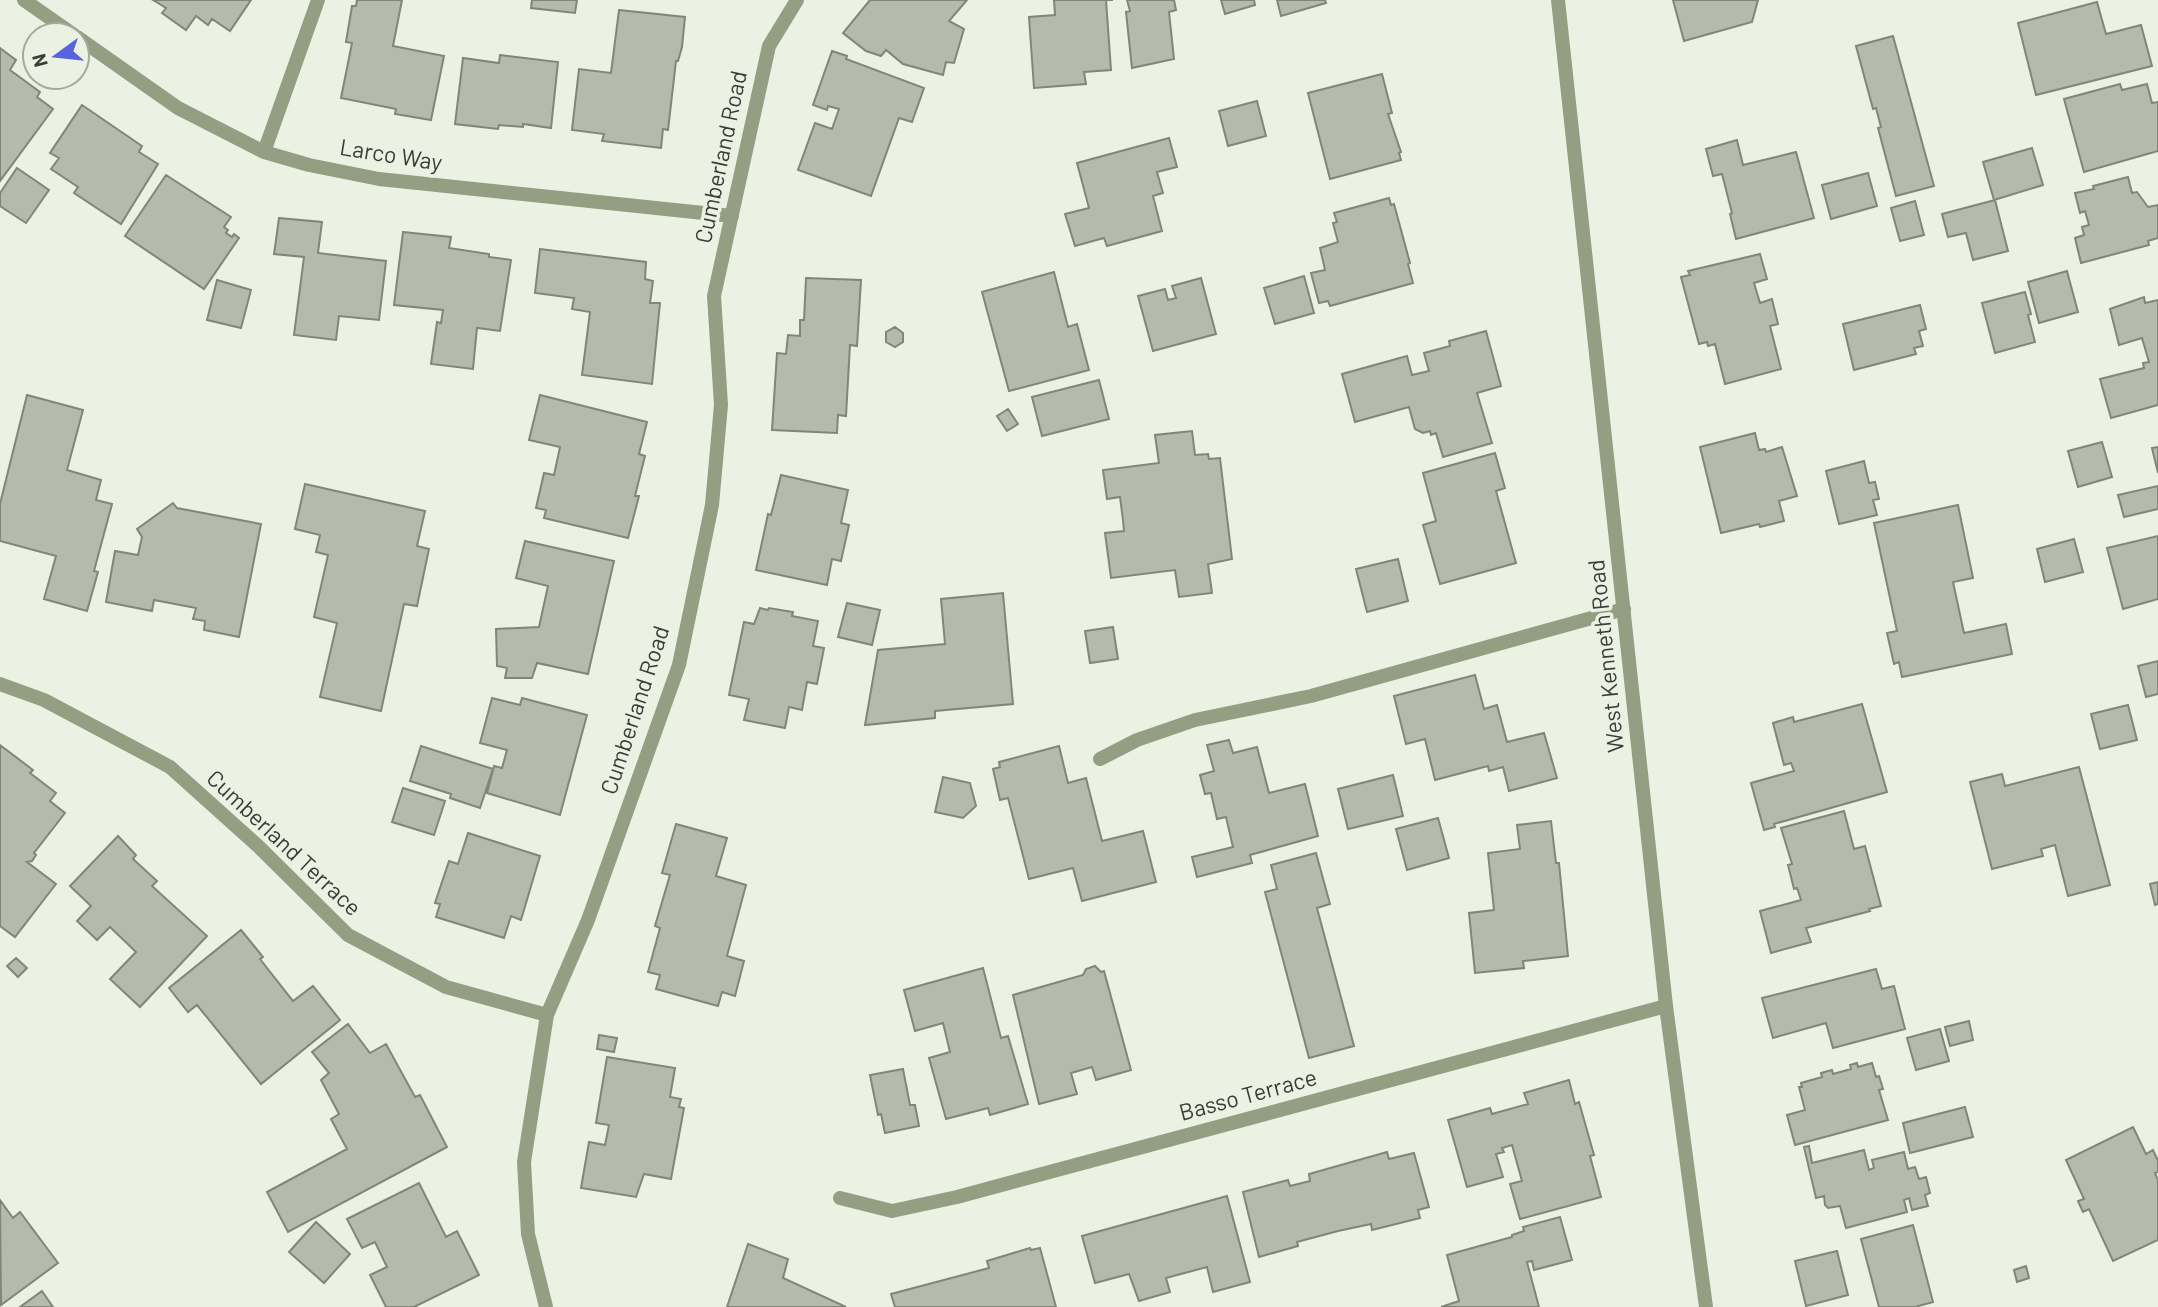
<svg xmlns="http://www.w3.org/2000/svg" width="2158" height="1307" viewBox="0 0 2158 1307" font-family="Barlow,sans-serif">
<style>
.building{fill:#b5baac;stroke:#818679;stroke-width:2}
.lines{fill:none;stroke-linecap:round;stroke-linejoin:round}
.service{stroke:#939e82;stroke-width:14}
.minor{stroke:#939e82;stroke-width:14}
.tertiary{stroke:#939e82;stroke-width:14}
.labels{text-anchor:middle;stroke-width:7;stroke-linejoin:round;paint-order:stroke}
.street-label{font-size:23px;fill:#3a3d37;stroke:#ecf2e3}
</style>
<rect width="100%" height="100%" fill="#ecf2e3"/>
<!-- building -->
<path class="building" d="M153 0H251L230 31 212 19 208 25 196 16 186 30 162 13 166 8Z
M357 0H402L393 46 444 56 431 120 395 114 396 109 341 98 352 43 346 42 352 6H356Z
M532 0H577L575 13 531 8Z
M870 0H967L949 21 964 29 954 63 946 62 943 75 903 64 886 50 881 56 866 51 843 33Z
M1054 0H1113H1106L1111 70 1084 72 1086 84 1034 88 1029 17 1055 15Z
M1127 0H1174L1176 10 1169 12 1174 59 1132 68 1126 12 1130 11Z
M1221 0H1254L1255 5 1225 14Z
M1277 0H1325L1326 3 1281 16Z
M1673 0H1758L1752 22 1684 41Z
M2097 2 2106 34 2141 25 2152 66 2036 95 2018 23Z
M619 10 685 17 682 47 678 61H676L668 130 663 129 661 148 602 141 604 134 572 130 579 69 611 73Z
M1893 36 1934 186 1896 196 1878 128 1881 127 1876 108 1873 109 1856 46Z
M0 48 16 60 10 70 40 92 37 97 53 109 0 181Z
M832 51 847 56 846 59 924 88 912 122 899 118 871 196 798 170 815 123 832 129 839 109 828 106 827 110 813 105Z
M500 55 558 62 551 128 523 124V127L499 125 498 129 455 124 463 58 499 63Z
M1382 74 1392 113 1388 114 1401 152 1399 153 1401 160 1330 179 1308 93Z
M2120 84 2122 90 2147 84 2152 103 2158 102V151L2084 172 2064 99Z
M1257 101 1266 136 1228 146 1219 111Z
M82 105 142 146 139 152 158 164 121 224 74 193 78 187 51 169 59 158 50 153Z
M1169 138 1177 167 1157 172 1163 193 1153 196 1162 231 1107 246 1104 238 1075 246 1065 214 1089 208 1077 163Z
M1737 140 1743 165 1796 152 1814 218 1736 239 1730 214 1732 213 1722 174 1713 176 1706 149Z
M2032 148 2043 185 1994 200 1983 162Z
M17 168 49 190 26 223 0 206V193Z
M1868 173 1877 206 1831 219 1822 185Z
M166 175 231 217 224 227 228 230 226 233 232 237 234 234 239 238 204 289 125 236Z
M2128 177 2132 193 2137 192 2148 207 2158 205V238L2148 241 2149 245 2081 263 2075 238 2084 235 2082 227 2089 225 2085 211 2080 213 2075 193 2094 189 2093 186Z
M1389 198 1391 205 1394 204 1410 263 1408 264 1413 283 1330 306 1328 301 1319 303 1311 273 1325 270 1320 248 1338 242 1333 223 1337 222 1334 213Z
M1995 200 2008 251 1973 260 1966 233 1948 237 1942 214Z
M1915 201 1924 235 1900 241 1891 208Z
M279 218 322 222 318 253 386 261 379 320 339 316 336 340 294 335 304 257 274 254Z
M403 232 451 237 449 248 489 254V257L511 260 500 331 477 328 473 369 431 364 437 322 441 323 443 310 394 305Z
M540 249 646 262 645 279 653 281 650 303H660L652 384 582 375 590 312 572 309 574 298 535 293Z
M1760 254 1767 279 1754 283 1760 303 1772 299 1778 324 1770 326 1781 369 1725 384 1715 344 1708 346 1707 342 1699 344 1681 277 1690 275 1688 271Z
M2067 271 2078 312 2039 323 2028 282Z
M1054 272 1068 327 1077 324 1089 370 1009 391 982 292Z
M1304 276 1314 313 1275 324 1264 288Z
M806 278 861 280 857 346 850 345 846 416 838 415 837 433 772 430 777 353 786 354 788 335 800 336V320H804Z
M1201 278 1216 334 1153 351 1138 296 1165 289 1168 300 1176 298 1172 286Z
M217 280 251 290 241 328 207 320Z
M2025 292 2031 314 2028 315 2035 342 1995 353 1982 303Z
M2144 297 2145 303 2158 300V405L2111 418 2100 379 2144 368 2143 363 2149 362 2142 338 2119 345 2110 309Z
M1920 305 1926 329 1919 331 1923 346 1914 348 1916 354 1854 370 1843 324Z
M895 327 903 333V342L895 347 886 342V332Z
M1486 331 1501 386 1477 393 1492 443 1443 457 1436 433 1431 435 1430 431 1423 433 1415 429 1409 407 1355 422 1342 374 1407 356 1412 375 1429 371 1424 353 1450 346 1449 341Z
M1099 380 1109 419 1042 436 1032 397Z
M27 395 83 410 67 470 101 480 96 500 112 504 94 571 98 572 87 611 44 599 56 556 0 541V504Z
M540 395 647 422 639 454 645 456 635 496H639L628 538 544 518 546 510 536 508 544 473 554 475 560 447 529 440Z
M1008 409 1018 424 1007 431 997 416Z
M1192 431 1195 455 1208 454 1209 459 1220 458 1232 559 1208 564 1212 593 1179 597 1175 570 1111 578 1105 533 1124 531 1123 520 1120 497 1107 499 1103 470 1159 463 1155 435Z
M1755 433 1759 450 1765 449 1766 452 1782 447 1797 496 1779 501 1784 521 1760 527 1759 524 1721 533 1700 447Z
M2102 442 2112 477 2078 487 2068 451Z
M2158 447V473L2152 448Z
M1495 453 1505 488 1496 491 1516 563 1440 584 1423 525 1436 521 1423 473Z
M1864 461 1869 483 1875 482 1879 499 1873 500 1877 515 1839 524 1826 471Z
M781 475 848 490 841 523 849 525 841 561 832 559 827 585 756 570 768 514 771 515Z
M305 484 425 511 417 546 429 549 417 606 404 604 381 711 320 697 337 623 314 617 328 555 316 552 320 535 295 529Z
M2158 486V509L2124 517 2118 495Z
M173 503 177 508 261 524 239 637 204 630 205 621 193 619 196 608 154 600 152 611 106 602 115 551 138 555 142 537 137 529Z
M1958 505 1973 578 1953 582 1964 633 2006 624 2012 654 1902 677 1899 662 1894 664 1887 633 1897 631 1874 523Z
M2158 536V599L2123 609 2107 548Z
M2074 539 2083 572 2045 582 2037 549Z
M525 541 614 561 588 674 537 663 532 678H505L507 668 497 666 496 629 539 627 548 586 516 578Z
M1398 559 1408 601 1367 612 1356 569Z
M1003 593 1013 704 935 711V718L865 725 878 650 945 644 941 599Z
M847 603 880 610 872 645 838 637Z
M760 608 768 610 769 608 793 612 792 616 818 621 813 646 824 648 817 684 807 682 802 710 789 707 785 728 744 720 749 699 729 695 744 622 754 624Z
M1113 627 1118 659 1090 663 1085 631Z
M2158 661V694L2146 697 2138 666Z
M1475 675 1484 709 1497 705 1507 742 1544 733 1557 778 1509 791 1503 767 1489 771 1488 766 1435 780 1425 739 1406 744 1394 696Z
M492 698 520 705 522 698 587 715 560 815 487 793 494 766 502 768 507 750 480 743Z
M1862 704 1887 792 1774 824 1775 827 1764 830 1751 783 1794 771 1791 763 1784 765 1773 723 1793 717 1794 722Z
M2128 705 2137 740 2100 749 2091 714Z
M1229 740 1233 753 1257 747 1269 793 1305 784 1318 836 1250 855 1252 863 1197 877 1192 857 1233 847 1226 817 1217 819 1211 793 1205 794 1200 775 1214 771 1207 745Z
M0 745 33 770 30 773 56 793 50 801 65 813 34 853 36 855 32 861 27 862 56 884 15 937 0 926Z
M421 746 493 769 480 808 450 798 451 794 410 781Z
M1059 746 1068 783 1086 778 1102 841 1143 831 1156 882 1082 901 1073 868 1029 879 1008 798 1000 800 993 769 1000 767 999 762Z
M2079 767 2110 885 2068 896 2055 845 2041 849 2043 856 1992 869 1970 782 2002 774 2005 786Z
M1393 775 1403 816 1348 829 1338 789Z
M943 777 970 783 976 806 963 818 935 812Z
M403 788 445 801 434 835 392 822Z
M1844 811 1854 849 1865 846 1881 906 1869 909 1870 911 1806 928 1811 942 1771 953 1760 911 1801 900 1797 888 1794 889 1788 865 1792 864 1781 828Z
M1438 818 1449 858 1407 870 1396 829Z
M1551 821 1556 863H1559L1568 956 1523 961 1524 968 1475 973 1469 913 1494 910 1488 853 1520 849 1517 825Z
M676 824 727 838 716 876 746 885 727 956 744 961 735 996 722 992 718 1006 656 989 660 975 648 972 660 928 655 926 670 875 662 873Z
M468 833 540 856 521 920 511 916 504 938 436 917 440 904 435 903 449 861 458 864Z
M118 836 136 855 133 859 157 881 152 886 207 936 140 1007 110 979 136 952 110 927 97 940 77 921 91 906 70 886Z
M1316 853 1330 904 1317 908 1354 1046 1309 1058 1265 892 1277 889 1271 865Z
M2158 882V904L2155 905 2150 884Z
M241 930 263 957 260 959 293 1001 313 986 340 1020 261 1084 197 1005 188 1012 169 988Z
M16 958 27 968 18 977 7 966Z
M1095 966 1101 972 1104 971 1131 1070 1096 1080 1092 1067 1071 1073 1077 1094 1039 1104 1013 995 1083 975 1086 969Z
M983 968 1001 1038 1008 1036 1028 1104 990 1115 988 1108 946 1119 929 1058 950 1052 943 1023 915 1031 904 990Z
M1876 969 1882 989 1894 986 1905 1029 1833 1048 1826 1023 1773 1038 1762 998Z
M1969 1021 1973 1040 1950 1046 1945 1027Z
M348 1024 370 1053 386 1044 415 1097 420 1095 447 1147 288 1232 267 1192 347 1149 331 1119 339 1114 321 1080 329 1073 312 1052Z
M1940 1029 1949 1061 1916 1070 1907 1038Z
M599 1035 617 1038 614 1052 597 1049Z
M607 1057 675 1068 670 1097 681 1099 679 1107 684 1108 671 1179 644 1174 636 1197 581 1188 589 1142 605 1145 609 1125 596 1123Z
M1857 1063 1858 1067 1872 1063 1876 1077 1879 1076 1883 1089 1879 1090 1888 1120 1795 1145 1787 1115 1805 1110 1799 1087H1802L1801 1083 1822 1077 1821 1073 1832 1070 1833 1074 1851 1069 1850 1065Z
M903 1069 910 1105H915L919 1126 885 1133 881 1114 878 1115 870 1075Z
M1569 1080 1575 1104 1579 1102 1594 1155 1590 1156 1601 1197 1520 1219 1510 1184 1522 1181 1512 1145 1502 1148 1504 1152 1496 1154 1503 1177 1467 1187 1448 1120 1490 1108 1492 1114 1528 1104 1524 1093Z
M1965 1107 1973 1137 1910 1153 1903 1123Z
M2133 1127 2146 1154 2153 1150 2158 1161V1172L2155 1173 2158 1180V1240L2113 1261 2089 1209 2083 1212 2078 1201 2084 1199 2066 1160Z
M1809 1146 1812 1163 1864 1150 1869 1170 1874 1168 1872 1160 1904 1152 1908 1169 1915 1167 1919 1179 1926 1177 1930 1193 1925 1195 1928 1206 1912 1210 1909 1198 1904 1200 1907 1212 1846 1228 1840 1206 1828 1208 1825 1205 1824 1196 1816 1198 1804 1147Z
M1387 1152 1389 1159 1414 1153 1429 1207 1418 1210 1420 1218 1372 1230 1371 1224 1338 1231 1297 1242 1298 1246 1259 1257 1243 1192 1288 1180 1290 1186 1310 1181 1309 1174Z
M419 1183 446 1237 457 1231 479 1275 414 1307H386L370 1275 387 1267 375 1242 362 1248 347 1219Z
M1227 1196 1250 1282 1213 1292 1207 1267 1166 1278 1170 1292 1139 1301 1129 1274 1095 1283 1082 1236Z
M0 1200 13 1218 20 1212 58 1263 1 1305Z
M1560 1217 1572 1260 1534 1270 1532 1261 1527 1262 1539 1307H1441L1459 1301 1447 1255 1512 1237V1235L1524 1231 1523 1227Z
M316 1222 350 1254 324 1283 289 1252Z
M1913 1225 1933 1302 1915 1307H1879L1861 1239Z
M748 1244 788 1259 783 1278 846 1307H727Z
M1030 1248 1031 1250 1040 1248 1056 1307H895L891 1294 989 1268 987 1261Z
M1837 1251 1848 1295 1806 1306 1795 1261Z
M2026 1266 2029 1278 2017 1282 2014 1270Z
M42 1291 53 1307H20Z"/>
<g class="lines">
<!-- service -->
<path class="service" d="M1100 759 1137 740 1195 720 1311 696 1624 609"/>
<!-- minor -->
<path class="minor" d="M24 0 74 35
M77 37 178 108 264 152 309 165 379 179 732 216
M264 152 318 0
M0 684 44 700 170 767 258 846 348 935 446 987 547 1015
M840 1198 892 1211 957 1197 1666 1006
M546 1307 528 1234 524 1162 547 1015 588 920 679 665 712 505 721 405 714 296 769 46 797 0"/>
<!-- tertiary -->
<path class="tertiary" d="M1558 0 1666 1006 1706 1307"/>
</g>
<g class="labels">
<!-- street labels -->
<g class="street-label">
<text transform="translate(391 155) rotate(9)" y="8">Larco Way</text>
<text transform="translate(721 157) rotate(-78)" y="8">Cumberland Road</text>
<text transform="translate(1606 656) rotate(-96)" y="8">West Kenneth Road</text>
<text transform="translate(635 710) rotate(-72)" y="8">Cumberland Road</text>
<text transform="translate(284 843) rotate(43)" y="8">Cumberland Terrace</text>
<text transform="translate(1248 1095) rotate(-15)" y="8">Basso Terrace</text>
</g>
</g>
<!-- north arrow -->
<g transform="translate(56 56) rotate(255)"><circle r="33" fill="#ecf2e3" stroke="#a5aa9e" stroke-width="2"/>
<path d="M0-5L12 26L0 18L-12 26Z" fill="#5864db"/>
<text y="-10" font-size="19" font-weight="bold" text-anchor="middle" fill="#3a3d37">N</text>
</g>
</svg>
